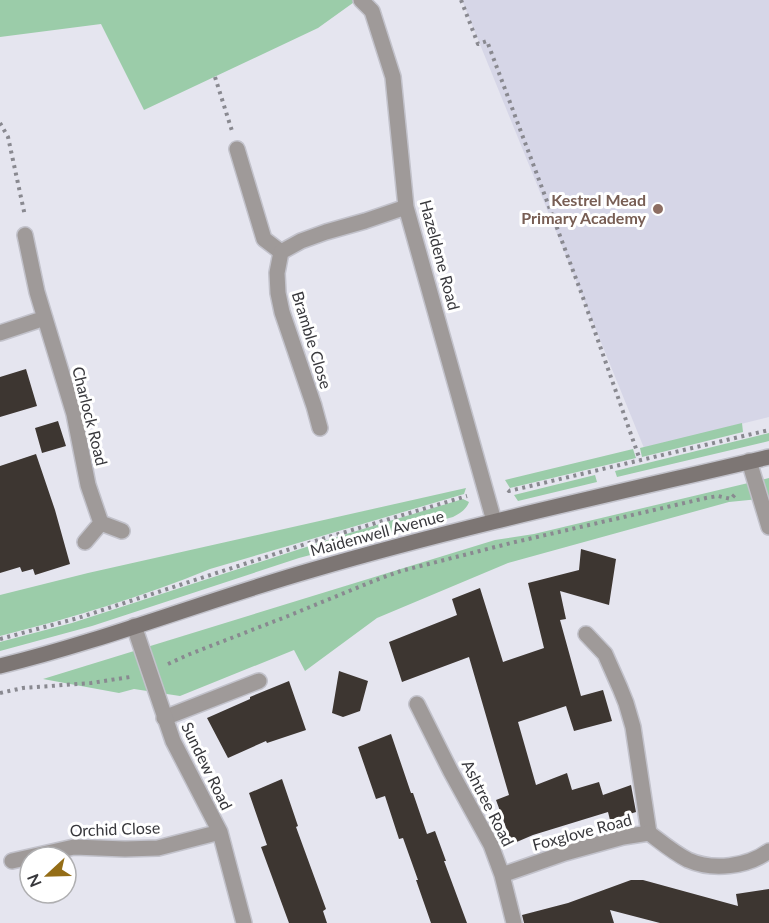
<svg xmlns="http://www.w3.org/2000/svg" width="769" height="923" viewBox="0 0 769 923" font-family="Lato,sans-serif">
<style>
.built{fill:#d6d6e7}
.green{fill:#9bcca9}
.building{fill:#3d3631}
.lines{fill:none;stroke-linecap:round;stroke-linejoin:round}
.lane-casing{stroke:#c2c2cb;stroke-width:18}
.street-casing{stroke:#c2c2cb;stroke-width:18}
.secondary-casing{stroke:#c2c2cb;stroke-width:18}
.path{stroke:#898990;stroke-width:4;stroke-dasharray:3 4.5;stroke-linecap:butt}
.lane{stroke:#9f9a99;stroke-width:15}
.street{stroke:#9f9a99;stroke-width:15}
.secondary{stroke:#7d7674;stroke-width:15}
.education-dot{fill:#8d6e63;stroke:#fff;stroke-width:2}
.labels{text-anchor:middle;stroke-width:6;stroke-linejoin:round;paint-order:stroke}
.education-label{font-size:16px;font-weight:bold;fill:#785e54;stroke:#fff;text-anchor:end}
.street-label{font-size:16px;fill:#38383c;stroke:#fff}
</style>
<rect width="100%" height="100%" fill="#e5e5ef"/>
<!-- built -->
<path class="built" d="M462 0H769V417L644 448Z"/>
<!-- green -->
<path class="green" d="M0 0H357L318 28 144 110 101 24 0 37Z
M742 423 743 432 642 457 640 448Z
M769 433V441L617 477 615 471Z
M633 449 636 458 510 488 505 480Z
M595 475 597 482 518 501 514 495Z
M769 478V498L729 502 508 563 377 618 305 671 294 650 180 696 134 689 119 693 43 679 495 540 534 534Z
M466 488 464 494 210 569C142 597 71 618 0 636V595L88 573Z
M463 499 469 502C466 510 460 513 453 517L299 558 92 626 0 651V642L72 623 343 535Z"/>
<!-- building -->
<path class="building" d="M26 369 37 406 0 417V377Z
M58 421 66 446 42 453 35 428Z
M36 454 55 510 70 564 35 575 33 569 22 572 20 567 0 573V466Z
M581 549 616 559 609 605 560 591 566 619 560 620 581 696 603 690 612 721 574 731 566 706 518 722 536 785 567 773 572 790 599 782 606 805 603 795 631 785 636 812 610 820 608 812 533 835 512 844 496 800 509 795 469 657 402 682 389 642 457 615 452 599 480 588 503 662 544 648 528 583 579 570Z
M339 671 368 681 360 711 343 717 332 713Z
M289 681 306 730 267 743 266 741 228 758 207 718 250 699V697Z
M391 734 411 793H413L427 834 435 831 446 861H444L467 923H431L416 880H418L403 838 399 839 385 796 376 799 358 747Z
M282 779 298 826 296 827 326 909 323 911 327 923H289L261 847 267 845 249 793Z
M631 880H643L738 906 736 894 769 889V923H660L610 910 614 923H524L522 915 568 903Z"/>
<g class="lines">
<defs>
<path id="lane" d="M237 149 264 239 281 252
M586 634 605 654 620 688 626 703 633 727 649 833
M164 718 259 681"/>
<path id="street" d="M361 0 372 11 393 77 406 207 494 521
M25 235 37 292 74 414 88 485 101 523
M0 333 45 318
M320 428 314 406 282 312 278 293 277 273 281 252 301 241 326 232 365 221 406 207
M749 461 769 527
M85 542 101 523 122 531
M134 626 173 741 220 832 244 923
M417 704 451 772 491 845 502 875 514 923
M12 861 74 847 125 849 158 848 220 832
M502 875 565 853 623 837 649 833C661 842 674 853 688 860 713 871 747 867 769 851"/>
<path id="secondary" d="M0 666C106 640 207 600 312 570 463 526 616 493 769 457"/>
</defs>
<!-- lane casing -->
<use href="#lane" class="lane-casing"/>
<!-- street casing -->
<use href="#street" class="street-casing"/>
<!-- secondary casing -->
<use href="#secondary" class="secondary-casing"/>
<!-- path -->
<path class="path" d="M461 0 478 44 487 41 581 292 640 460
M215 77 232 131
M0 123 8 137 25 216
M508 490 509 491 769 430
M0 639 78 618 315 541 467 496
M168 664 190 654 288 616 376 580 401 571 511 543 706 498 718 496 731 499 737 492
M0 693 23 688 91 683 130 677"/>
<!-- lane -->
<use href="#lane" class="lane"/>
<!-- street -->
<use href="#street" class="street"/>
<!-- secondary -->
<use href="#secondary" class="secondary"/>
</g>
<!-- markers -->
<circle class="education-dot" cx="658" cy="209" r="6"/>
<g class="labels">
<!-- education labels -->
<g class="education-label">
<text x="646" y="206">Kestrel Mead<tspan x="646" dy="18">Primary Academy</tspan></text>
</g>
<!-- street labels -->
<g class="street-label">
<text transform="translate(440 255) rotate(75)" y="6">Hazeldene Road</text>
<text transform="translate(312 340) rotate(73)" y="6">Bramble Close</text>
<text transform="translate(90 416) rotate(76)" y="6">Charlock Road</text>
<text transform="translate(377 533) rotate(-15)" y="6">Maidenwell Avenue</text>
<text transform="translate(207 766) rotate(64)" y="6">Sundew Road</text>
<text transform="translate(488 803) rotate(63)" y="6">Ashtree Road</text>
<text transform="translate(115 829) rotate(-2)" y="6">Orchid Close</text>
<text transform="translate(582 832) rotate(-15)" y="6">Foxglove Road</text>
</g>
</g>
<!-- north arrow -->
<g transform="translate(48 875) rotate(248)"><circle r="28" fill="#ffffff" stroke="#afafb1" stroke-width="1.5"/>
<path d="M0-4.5L10 22L0 15L-10 22Z" fill="#946d17"/>
<text y="-9" font-size="16" font-weight="bold" text-anchor="middle" fill="#38383c">N</text>
</g>
</svg>
